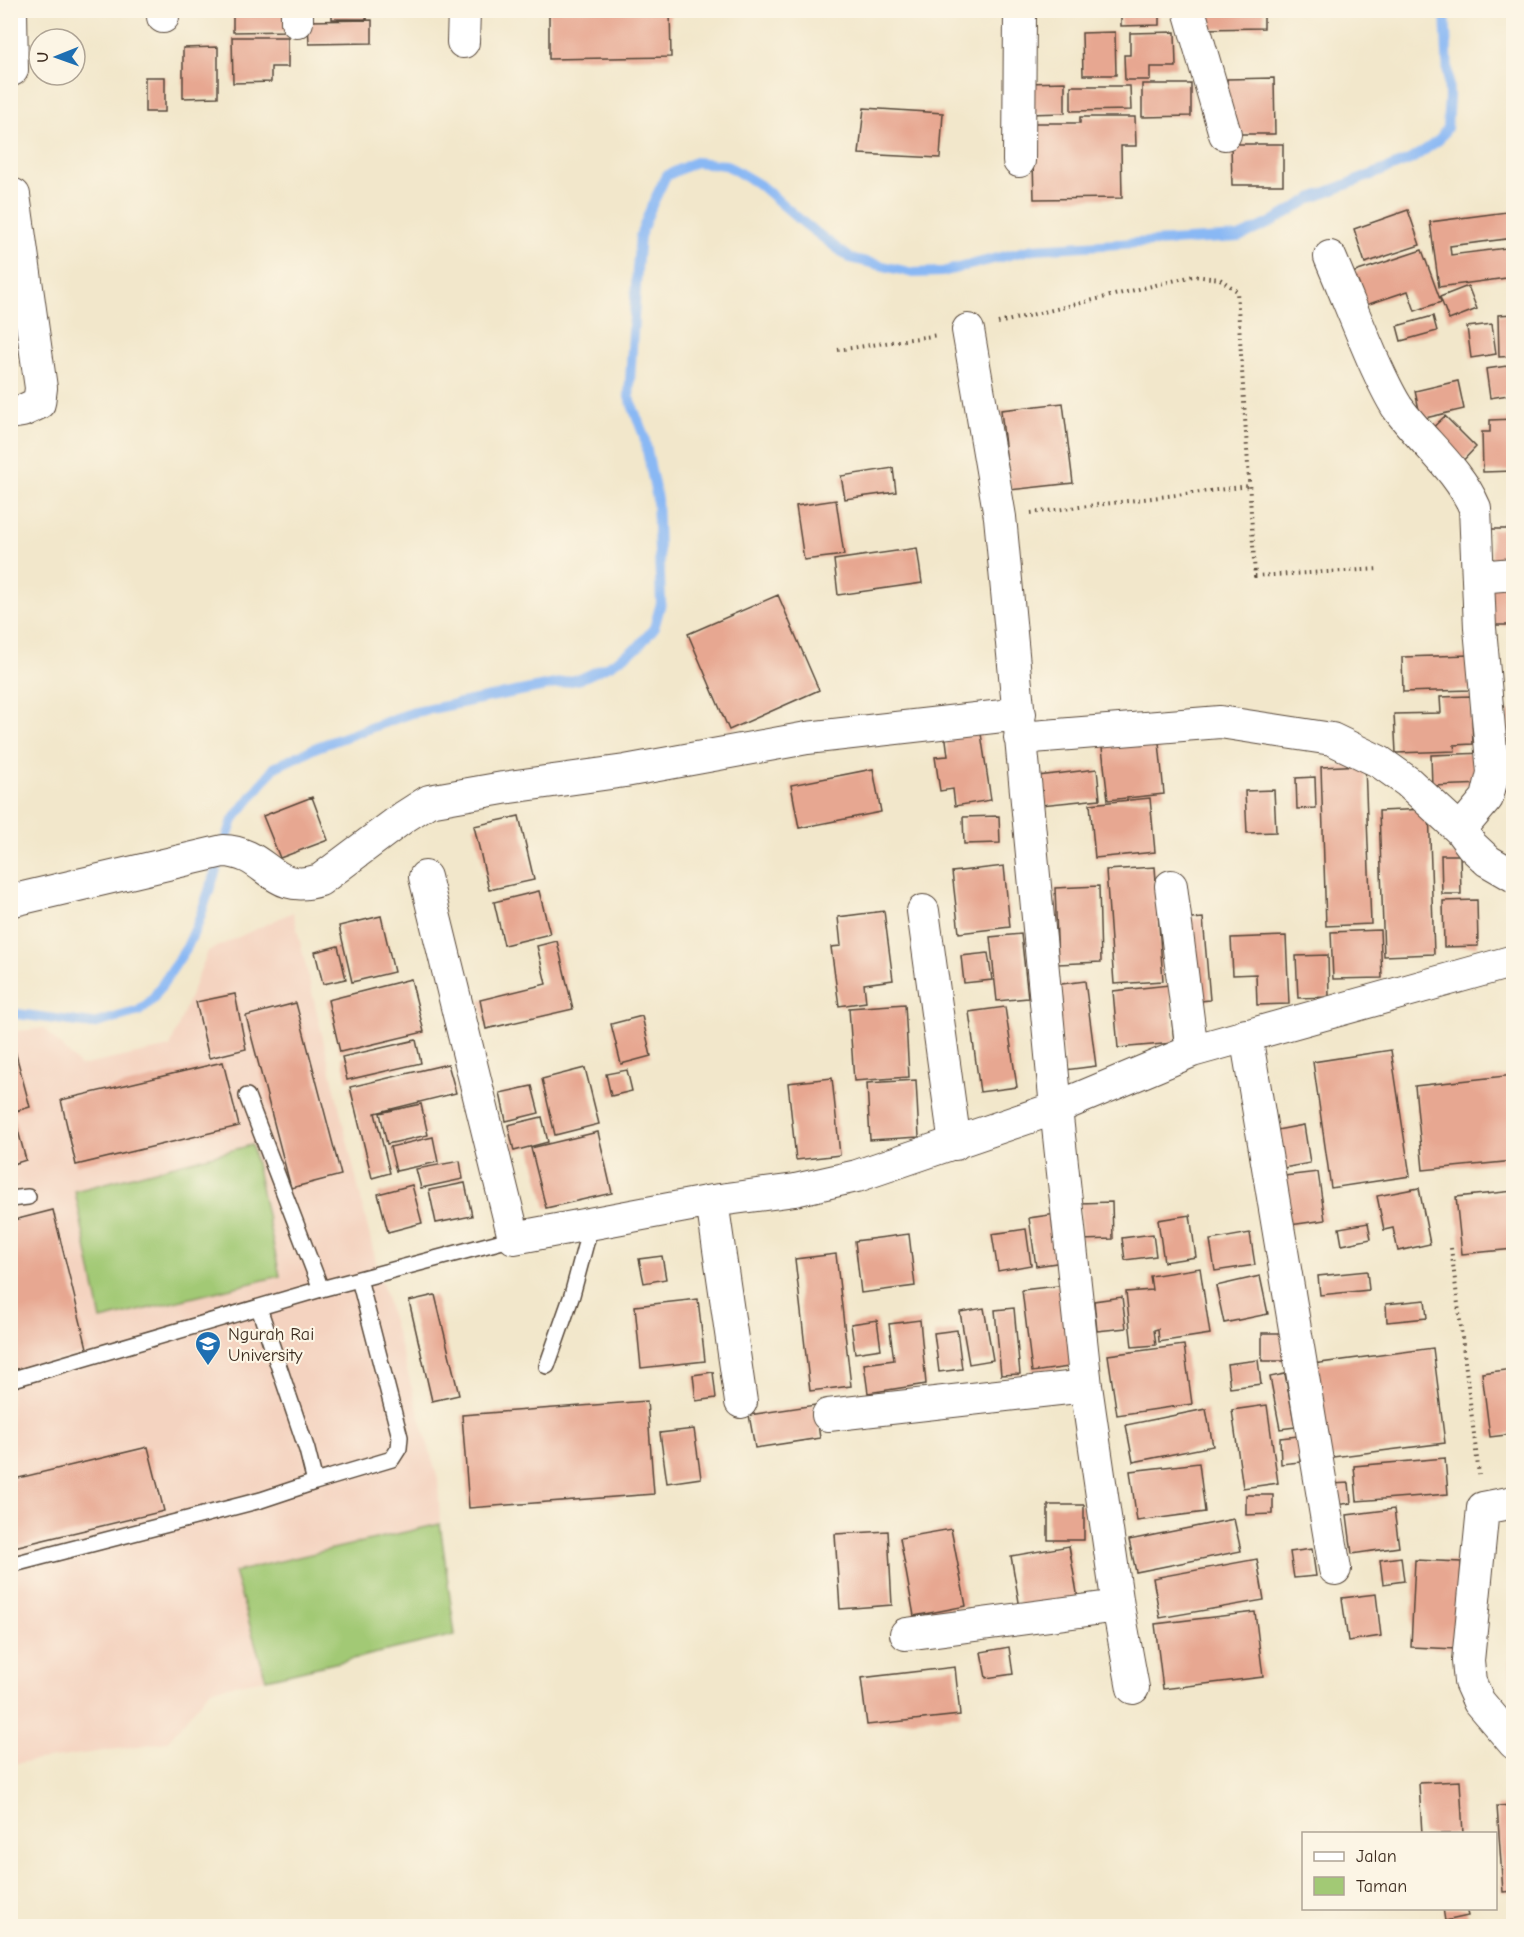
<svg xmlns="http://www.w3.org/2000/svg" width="1524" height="1937" viewBox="0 0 1524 1937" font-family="'Comic Neue',sans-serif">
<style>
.built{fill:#f4d3c0}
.green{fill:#a2c975;stroke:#6e7a4a;stroke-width:1.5}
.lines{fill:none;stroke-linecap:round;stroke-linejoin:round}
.stream{stroke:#89b8f4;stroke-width:10}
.building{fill:#e7a791}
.service-casing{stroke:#564638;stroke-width:18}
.minor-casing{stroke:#564638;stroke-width:34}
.path{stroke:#564638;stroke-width:4;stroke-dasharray:1.5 4.5;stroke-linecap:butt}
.service{stroke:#fff;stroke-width:15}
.minor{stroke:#fff;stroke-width:32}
.labels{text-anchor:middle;stroke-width:4.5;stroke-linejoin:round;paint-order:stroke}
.poi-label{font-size:18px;fill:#3b2a1e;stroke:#fcf5e5;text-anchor:start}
</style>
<rect width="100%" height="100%" fill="#fcf5e5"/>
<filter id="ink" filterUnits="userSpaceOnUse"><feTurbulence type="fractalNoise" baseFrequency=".0167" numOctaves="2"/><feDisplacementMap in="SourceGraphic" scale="12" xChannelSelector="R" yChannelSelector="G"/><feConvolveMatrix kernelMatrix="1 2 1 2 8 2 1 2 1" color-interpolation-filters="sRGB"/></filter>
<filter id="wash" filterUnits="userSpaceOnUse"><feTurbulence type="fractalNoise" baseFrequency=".008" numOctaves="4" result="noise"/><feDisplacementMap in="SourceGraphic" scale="24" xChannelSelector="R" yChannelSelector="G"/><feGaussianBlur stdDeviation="1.35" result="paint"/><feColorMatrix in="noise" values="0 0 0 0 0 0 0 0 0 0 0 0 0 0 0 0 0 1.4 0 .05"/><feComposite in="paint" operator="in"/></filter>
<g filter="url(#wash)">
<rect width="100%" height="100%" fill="#f2e7cb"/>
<!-- built -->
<path class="built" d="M293 912 374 1254 438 1480 440 1524 455 1635 266 1679 211 1689 167 1742 11 1764 10 1032 44 1028 80 1066 170 1047 208 951Z"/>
<!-- green -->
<path class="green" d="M252 1145 280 1276 101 1320 75 1191Z
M440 1524 455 1635 266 1679 234 1572Z"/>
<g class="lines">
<!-- stream -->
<path class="stream" d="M10 1013 93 1024 139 1011 152 1000 187 947 198 923 233 820 275 767 317 747 411 713 580 679 610 665 638 647 654 628 661 603 657 499 644 436 629 397 637 269 640 236 652 205 666 176 695 162 726 165 760 185 805 224 850 258 913 273 942 272 1033 249 1239 237 1270 223 1312 198 1412 159 1439 140 1447 128 1449 97 1445 10"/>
</g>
<g id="blocks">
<!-- building -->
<path class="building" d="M233 10H288V31L233 32Z
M332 10H367V19H332Z
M549 10H670L671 57 549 59Z
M1121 10H1159V25L1121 26Z
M1202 10H1264V28L1202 29Z
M372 20V43L309 44 308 21Z
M1115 32 1116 75H1083L1082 33Z
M1175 32 1176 67H1150V80H1125L1124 55H1130V33Z
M232 37H288V67H271V82L233 83Z
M218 47V97L183 98V48Z
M145 77H165V112H145Z
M1274 78 1275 134H1227V79Z
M1065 82V113L1027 114V83Z
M1142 84H1191V116L1142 117Z
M1071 86H1130L1131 110 1071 111Z
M864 108 943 113 940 158 859 154Z
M1080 117H1135L1136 146H1121L1122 198 1034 199 1032 123H1080Z
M1231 144H1283V185H1232Z
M1408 210 1420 245 1365 263 1354 229Z
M1514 211V238L1450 246 1451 255 1514 247V277L1439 287 1430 222Z
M1422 250 1441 302 1415 311 1408 291 1363 306 1352 273Z
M1468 286 1477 309 1449 320 1440 297Z
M1514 314V356L1499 357 1498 315Z
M1433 316 1437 331 1401 341 1397 326Z
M1492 324 1496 354 1471 358 1467 327Z
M1514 365V394L1490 398 1486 369Z
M1458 381 1464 409 1421 419 1415 391Z
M1063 403 1073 483 1010 490 1001 410Z
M1445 416 1476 447 1457 467 1425 435Z
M1514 419V471L1483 472 1482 432H1490V420Z
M893 468 896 492 845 499 841 476Z
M836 500 844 555 804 560 796 506Z
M1491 529H1514V559L1492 560Z
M917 548 922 583 838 595 834 560Z
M1514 579V625H1491L1489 580Z
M778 595 819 690 729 730 688 634Z
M1470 655 1471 690 1403 692 1402 657Z
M1471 696 1473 744 1454 745 1455 751 1396 753 1394 714 1441 713 1440 697Z
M1508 711H1514V741H1509Z
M980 727 991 800 955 806 953 789 940 791 935 757 948 756 945 732Z
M1158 732 1164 794 1108 800 1101 739Z
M1485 753 1486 784 1432 786 1431 755Z
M1365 765 1371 924 1326 926 1321 767Z
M873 769 881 812 799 828 791 785Z
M1097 769 1100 799 1041 805 1038 776Z
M1504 772H1514V791H1505Z
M1315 777 1316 808 1297 809 1296 778Z
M1274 790 1276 832 1247 833 1245 791Z
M312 797 328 840 280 858 263 816Z
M1150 798 1155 852 1095 858 1090 804Z
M1429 809 1434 954 1384 956 1379 811Z
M519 816 534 880 489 890 474 826Z
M999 816 1000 843 964 844 963 817Z
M1441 855H1460L1461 894H1442Z
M1004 866 1010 927 959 933 952 872Z
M1155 867 1163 981 1114 984 1106 870Z
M1099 886 1101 962 1058 964 1055 888Z
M539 891 550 934 504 945 494 902Z
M1477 900 1478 946 1444 947 1443 901Z
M884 911 893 980 864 984 866 1002 839 1006 831 947 841 946 838 917Z
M381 916 394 972 352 982 339 926Z
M1203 918 1210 1000 1189 1002 1181 920Z
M1380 930 1382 978 1333 979 1331 932Z
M1021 934 1028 998 997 1001 990 937Z
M1286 936 1289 1004 1257 1005 1256 974 1233 975 1231 938Z
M557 941 573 1009 486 1029 480 1000 546 984 537 946Z
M338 946 346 979 323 984 315 952Z
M988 953 992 980 964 983 961 956Z
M1328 955 1329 997 1298 998 1296 956Z
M411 979 424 1032 340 1052 328 1000Z
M1085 981 1096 1066 1065 1070 1054 985Z
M1169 985 1174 1043 1118 1048 1113 991Z
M235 994 246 1049 209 1058 196 1002Z
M296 1003 341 1175 291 1188 246 1016Z
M905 1004 909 1077 854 1081 849 1008Z
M1005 1007 1017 1087 980 1092 969 1012Z
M642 1016 651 1056 621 1064 611 1024Z
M416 1040 421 1063 347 1080 342 1057Z
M14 1047 30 1107 13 1112 26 1160 10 1165V1048Z
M1391 1050 1410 1176 1331 1188 1313 1062Z
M223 1062 239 1126 76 1165 61 1100Z
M448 1064 456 1093 375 1113 390 1173 372 1178 350 1087Z
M585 1068 599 1124 555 1135 542 1079Z
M627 1070 632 1091 611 1096 606 1074Z
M1514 1075V1161L1423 1170 1415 1086Z
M832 1078 840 1155 796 1160 788 1083Z
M916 1080 919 1137 870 1140 867 1083Z
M532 1086 539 1113 506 1121 500 1093Z
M421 1104 428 1135 387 1144 380 1113Z
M542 1117 548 1142 514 1151 508 1125Z
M1304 1125 1310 1163 1273 1170 1266 1132Z
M598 1132 612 1193 546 1208 531 1148Z
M433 1137 438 1162 396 1171 390 1147Z
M460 1161 463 1179 421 1188 416 1169Z
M1318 1172 1325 1220 1283 1226 1276 1177Z
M465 1183 472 1216 436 1223 429 1190Z
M412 1185 422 1223 388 1232 378 1194Z
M1419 1188 1430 1244 1398 1251 1393 1228 1384 1230 1377 1196Z
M1514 1191V1249L1462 1254 1456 1197Z
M1112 1202 1113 1239 1081 1240 1080 1203Z
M53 1210 88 1352 10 1371V1221Z
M1056 1214 1063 1262 1036 1266 1029 1218Z
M1190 1215 1196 1257 1164 1262 1158 1220Z
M1368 1223 1371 1239 1342 1245 1339 1228Z
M1026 1229 1031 1265 998 1271 992 1234Z
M1250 1233 1255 1265 1215 1271 1210 1240Z
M909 1234 915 1286 861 1293 855 1241Z
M1153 1234 1156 1256 1125 1260 1122 1238Z
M836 1254 851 1386 810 1391 795 1259Z
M662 1256 666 1279 644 1283 639 1259Z
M1509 1267H1514V1311H1512Z
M1200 1268 1210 1334 1159 1342 1158 1329 1154 1330 1156 1345 1132 1347 1126 1292 1152 1290 1150 1276Z
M1367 1271 1369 1290 1320 1295 1318 1276Z
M1260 1276 1268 1314 1224 1323 1216 1286Z
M1066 1285 1076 1366 1032 1372 1022 1290Z
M435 1295 459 1395 432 1401 409 1301Z
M1122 1297 1126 1328 1097 1331 1094 1301Z
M698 1299 705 1361 641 1368 635 1306Z
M1425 1300 1427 1318 1387 1322 1386 1304Z
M984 1308 993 1360 969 1364 960 1312Z
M1014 1308 1020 1374 1001 1375 995 1310Z
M877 1320 881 1349 855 1353 851 1324Z
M920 1320 926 1384 868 1393 864 1364 894 1360 889 1324Z
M957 1330 962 1369 939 1372 934 1333Z
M1262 1333H1286L1285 1361H1262Z
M1184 1345 1192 1404 1117 1415 1108 1355Z
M1433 1348 1445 1443 1325 1458 1313 1364Z
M1258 1360 1261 1384 1230 1388 1227 1364Z
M1514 1369V1434L1490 1437 1482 1373Z
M713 1372 716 1398 696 1401 693 1375Z
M1285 1374 1295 1427 1280 1429 1270 1377Z
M647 1401 654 1494 469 1508 462 1415Z
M815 1405 820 1438 755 1448 749 1415Z
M1267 1405 1278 1483 1243 1488 1232 1410Z
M1206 1409 1213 1446 1133 1462 1126 1425Z
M694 1429 701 1478 667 1483 660 1433Z
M1298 1436 1300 1462 1281 1464 1280 1438Z
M148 1447 164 1511 10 1548V1480Z
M1445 1458 1448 1494 1357 1501 1354 1466Z
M1199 1463 1205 1512 1137 1521 1130 1471Z
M1349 1483 1351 1503 1334 1505 1332 1484Z
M1246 1495H1273V1514L1246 1515Z
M1048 1505H1084V1540H1048Z
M1394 1509 1399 1547 1352 1554 1347 1515Z
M1234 1519 1241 1551 1136 1572 1129 1540Z
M951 1529 966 1606 914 1616 900 1538Z
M888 1531 892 1605 840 1609 835 1534Z
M1069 1546 1078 1599 1020 1608 1011 1556Z
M1312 1549 1316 1576 1294 1578 1290 1552Z
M1401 1557 1404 1581 1383 1584 1380 1560Z
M1257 1559 1264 1600 1160 1618 1153 1578Z
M1415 1560 1461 1562 1457 1649 1411 1647Z
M1376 1594 1381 1636 1348 1641 1342 1598Z
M1255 1612 1263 1677 1163 1689 1155 1624Z
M1510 1618H1514V1677H1510Z
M1009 1647 1013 1674 986 1678 981 1652Z
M955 1667 960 1715 867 1725 861 1678Z
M1460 1781 1463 1834H1422L1419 1783Z
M1514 1805V1891L1503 1892 1497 1806Z
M1443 1908H1466L1468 1916 1445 1921Z"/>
</g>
</g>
<g filter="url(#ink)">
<use href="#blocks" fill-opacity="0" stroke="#564638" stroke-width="1.5"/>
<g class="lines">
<defs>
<path id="service" d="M247 1096 321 1289
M10 1199 28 1197
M547 1366 572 1295 591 1224
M10 1380 321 1289 514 1238
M315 1482 392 1459 399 1448 400 1437 359 1279
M10 1565 261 1500 315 1482 307 1450 259 1308"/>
<path id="minor" d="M11 10 12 70
M163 10V17
M1189 10 1225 134
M297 22V10
M463 42 464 10
M1019 161 1020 10
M1330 257C1345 292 1359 328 1374 362 1381 377 1388 393 1397 407 1422 442 1458 468 1475 508L1480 628 1493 773 1487 798 1460 830
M968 330 1000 517 1056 1108 1086 1386 1118 1606 1133 1688
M10 413 22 411 39 403 41 388 14 195
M1478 577 1514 574
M1020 738 1220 722 1332 739 1380 762 1408 782 1460 830 1472 846 1488 861 1514 876
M425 877 514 1238 712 1201 795 1190 857 1176 1056 1108 1192 1051 1514 961
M1171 886 1192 1051
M10 901 223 851C268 852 271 896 320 880L404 817 429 801 503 788 625 771 807 738 1020 714
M923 911 955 1144
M1246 1035 1335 1569
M712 1201 741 1402
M828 1415 1086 1386
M1514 1502 1483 1508 1468 1661 1470 1682 1479 1702 1514 1743
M906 1634 1118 1606"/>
</defs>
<!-- service casing -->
<use href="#service" class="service-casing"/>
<!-- minor casing -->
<use href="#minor" class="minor-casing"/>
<!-- path -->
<path class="path" d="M998 323 1193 276 1220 279 1237 291 1255 576 1380 569
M838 350 938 335
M1031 513 1249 486
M1451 1248 1479 1475"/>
<!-- service -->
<use href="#service" class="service"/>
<!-- minor -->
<use href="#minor" class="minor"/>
</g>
</g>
<!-- icons -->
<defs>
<symbol id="university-pin" viewBox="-11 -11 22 30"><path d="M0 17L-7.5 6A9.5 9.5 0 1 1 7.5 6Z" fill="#1f6fb2" stroke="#fcf5e5"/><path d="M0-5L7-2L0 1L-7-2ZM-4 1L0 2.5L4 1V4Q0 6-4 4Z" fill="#fff"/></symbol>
</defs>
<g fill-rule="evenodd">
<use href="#university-pin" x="193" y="1329" width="30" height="40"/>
</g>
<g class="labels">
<!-- poi labels -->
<g class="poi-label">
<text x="228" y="1340">Ngurah Rai<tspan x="228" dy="21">University</tspan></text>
</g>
</g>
<!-- margin -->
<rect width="1524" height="1937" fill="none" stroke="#fcf5e5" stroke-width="36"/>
<!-- legend -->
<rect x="1302" y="1832" width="195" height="78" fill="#fcf5e5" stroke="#afa495" stroke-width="1.5"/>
<rect x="1314" y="1852" width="30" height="9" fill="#ffffff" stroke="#afa495" stroke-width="1.5"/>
<text x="1356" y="1862" font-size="18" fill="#3b2a1e">Jalan</text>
<rect x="1314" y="1877" width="30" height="18" fill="#a2c975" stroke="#afa495" stroke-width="1.5"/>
<text x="1356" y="1892" font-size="18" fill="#3b2a1e">Taman</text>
<!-- north arrow -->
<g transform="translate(57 57) rotate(269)"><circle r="28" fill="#fcf5e5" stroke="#afa495" stroke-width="1.5"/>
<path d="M0-4.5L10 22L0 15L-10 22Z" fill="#1f6fb2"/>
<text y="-9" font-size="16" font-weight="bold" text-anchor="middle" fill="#3b2a1e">U</text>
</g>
</svg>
